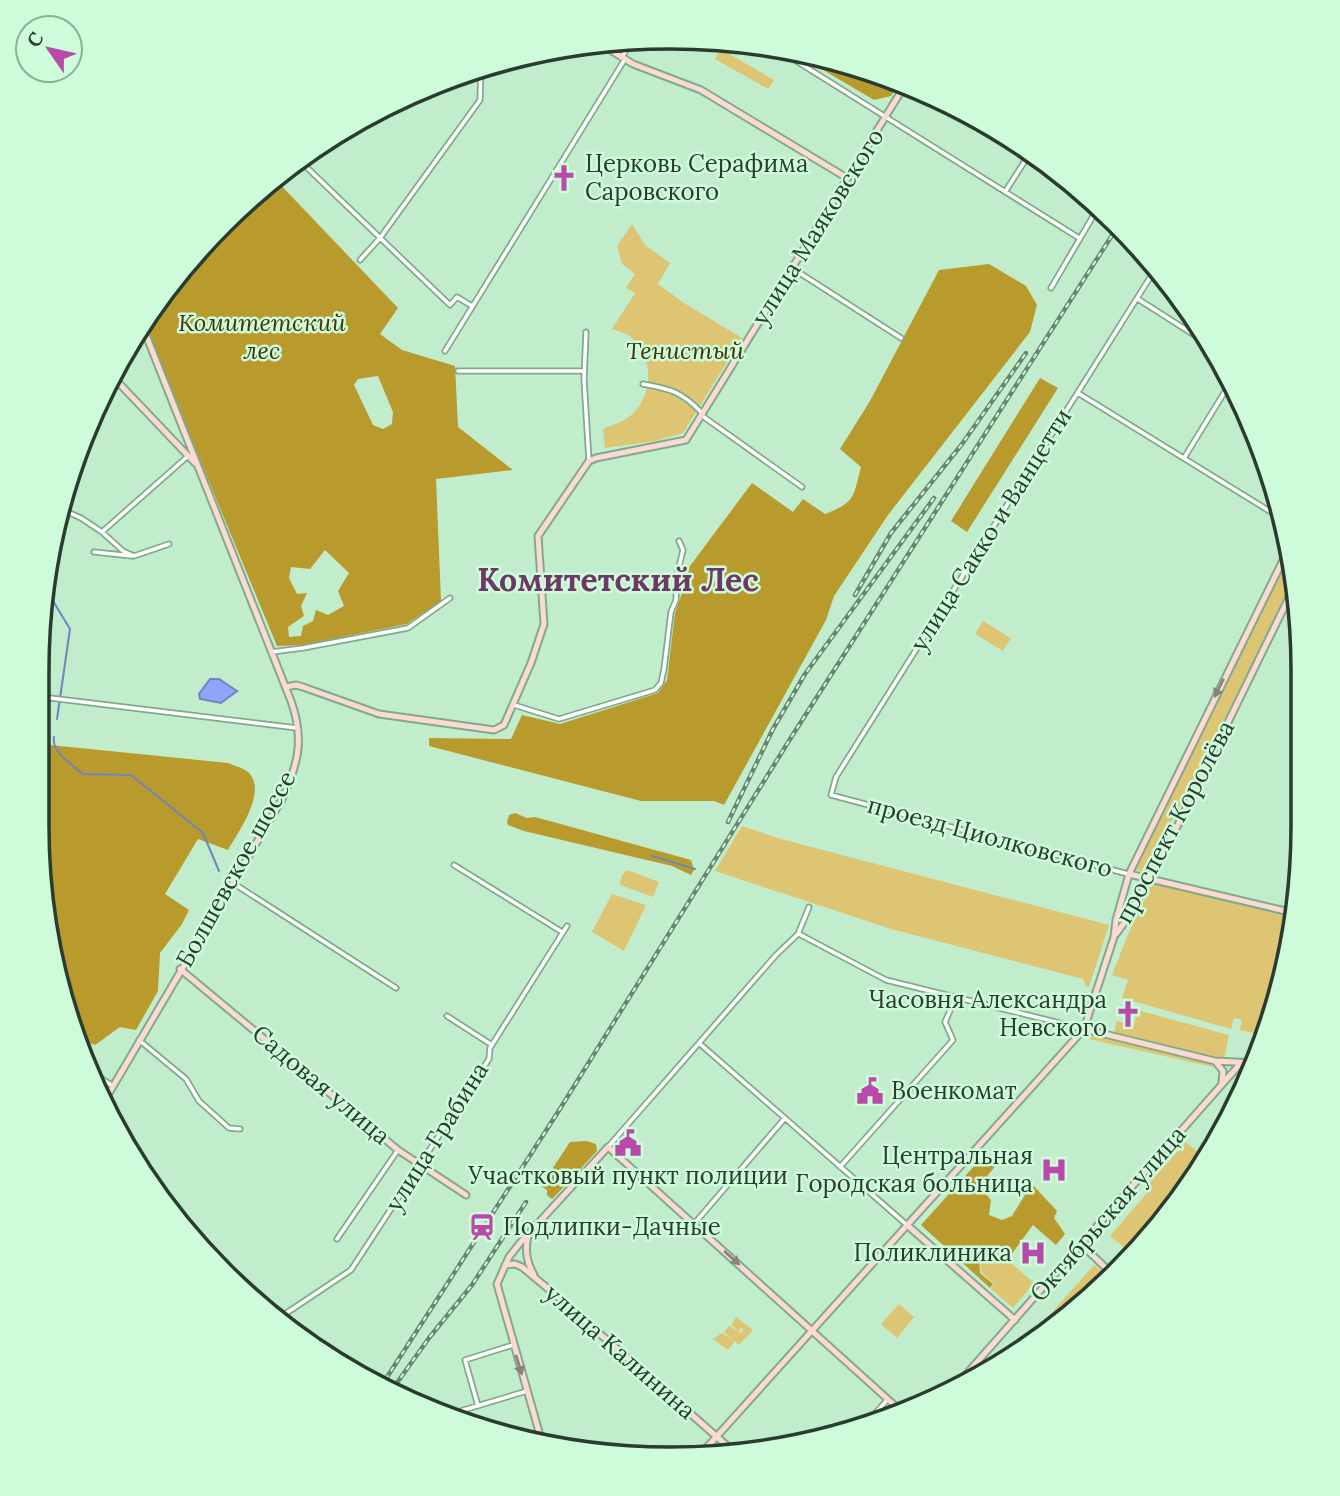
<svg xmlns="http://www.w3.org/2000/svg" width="1340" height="1496" viewBox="0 0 1340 1496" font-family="Lora,serif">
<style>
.green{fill:#ddc574}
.forest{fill:#b89a2d;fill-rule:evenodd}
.water{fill:#90a4fa;stroke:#7185bd;stroke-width:2}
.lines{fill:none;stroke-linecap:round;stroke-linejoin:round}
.stream{stroke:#7185bd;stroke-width:2}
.street-casing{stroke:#81aa8c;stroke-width:7}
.secondary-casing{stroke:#81aa8c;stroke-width:9}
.street{stroke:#fff;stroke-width:3.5}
.secondary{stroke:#fcd9d2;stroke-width:5}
.rail-casing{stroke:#698570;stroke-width:4.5}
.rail{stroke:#cefbda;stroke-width:2;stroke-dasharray:5;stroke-linecap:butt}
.oneway{fill:#888378}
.labels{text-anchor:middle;stroke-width:5;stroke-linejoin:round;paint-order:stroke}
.poi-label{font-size:24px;fill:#2a3c2f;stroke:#cefbda;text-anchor:start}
.street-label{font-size:24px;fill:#2a3c2f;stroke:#cefbda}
.park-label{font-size:24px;font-style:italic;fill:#413406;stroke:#cefbda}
.district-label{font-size:32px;font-weight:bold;fill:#6e3866;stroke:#cefbda}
.rim{fill:none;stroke:#2a3c2f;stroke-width:3.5}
</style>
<rect width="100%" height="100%" fill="#c1edcd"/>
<!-- green -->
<path class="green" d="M721 49 774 80 768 89 715 59Z
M632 224 645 245 670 263 658 284 684 303 742 338 683 433 655 441 605 448 603 429C611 425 622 422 629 417 653 398 655 359 632 338 627 333 618 331 612 329L635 293 626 288 635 274 622 264 617 246Z
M1290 555 1294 578 1215 738 1145 873 1135 869Z
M983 621 1011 638 1003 651 975 634Z
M742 826 781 839 1109 925 1089 987 1086 986 1083 979 891 929 715 871Z
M627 870 659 882 653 897 620 885 622 875Z
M1153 882 1294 917 1282 990 1268 1026 1263 1025 1259 1035 1240 1030 1242 1020 1234 1018 1231 1029 1122 998 1128 980 1112 975 1128 934Z
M612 894 646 905 624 951 592 932Z
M1137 1010 1229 1035 1224 1059 1114 1032 1117 1021 1134 1025Z
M1091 1032 1213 1062V1067L1089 1039Z
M1186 1142 1205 1158 1172 1212 1131 1253 1110 1236 1147 1193 1144 1189Z
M995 1249 1034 1283 1013 1308 991 1289 994 1284 981 1272 980 1260Z
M1094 1265 1108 1276 1056 1328 1016 1353Z
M899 1304 914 1317 897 1338 881 1324Z
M736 1317 753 1330 739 1345 735 1341 728 1350 713 1339 722 1333 733 1340 724 1332 729 1326 742 1333 743 1329 741 1328 739 1331 731 1325Z"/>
<!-- forest -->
<path class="forest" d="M791 51 874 70 899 82 891 96 874 100Z
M274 178 398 308 380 334 402 350 455 366 458 427 513 470 436 479 441 601 407 624 303 645 277 646 150 339 145 320 194 252ZM378 376 393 412 392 424 383 429 373 425 354 385 358 379ZM325 550 349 573 338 591 344 606 328 615 316 610 313 621 303 626 301 636 289 637 288 627 304 616 301 606 307 593 297 594 289 578 291 567 310 569Z
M989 264 1026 286 1037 305 1030 332 888 515 834 596 826 620 724 805 714 801H641L429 746V738L511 739 522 715 560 724 658 693 667 680 675 613 682 593 681 578 752 483 793 512 803 499 825 514C856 502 853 497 861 467L840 449 870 401 939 270Z
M1040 378 1058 388 967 532 951 521Z
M40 744 228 763C235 766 244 768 249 773 267 792 239 831 228 850L198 839 165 894 189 910 182 924 160 953 158 991 136 1030 120 1027 95 1045 79 1039 49 950 37 826Z
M515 813 527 818 535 817 691 860 694 870 691 875 672 866 524 831 508 825 507 822 509 815Z
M586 1141 596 1144 597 1151 557 1194 552 1199 547 1195V1190L541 1186 570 1142Z
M985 1154 997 1164 979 1186 991 1200 989 1215 1002 1220 1012 1216 1025 1195 1017 1188 1030 1182 1057 1211 1054 1218 1065 1234 1056 1245 1033 1225 1008 1259 995 1248 979 1259 980 1273 993 1284 990 1288 921 1225Z"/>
<!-- water -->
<path class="water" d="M210 679H219L237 691 221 703 200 699 199 694Z"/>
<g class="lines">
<!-- stream -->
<path class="stream" d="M47 591 70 629 57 719
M54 737C51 752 73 765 83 774L131 775 203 833 219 871
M652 856 695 869"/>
<defs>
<path id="street" d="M774 47 1079 238
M622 57 634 38
M298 159 450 305 457 297 472 306
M1005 192 1030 153
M360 260 380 238 480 100 481 68
M792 268 901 338
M1051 288 1099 206
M1138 299 1210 345
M586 332 584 379 589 461
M445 351 625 59
M458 371H584
M643 384C671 389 682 392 702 413
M1078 393 1284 520
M701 415 802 487
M1184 458 1232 380
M63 510 81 518 102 532 123 551 134 556 169 544
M102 532 188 456
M94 552 132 556
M271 652 303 648 408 628 450 598
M42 697 297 728
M514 705 559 719 655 690 661 683 664 669 671 612 676 600 677 575 683 550 679 541
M454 865 562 932
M1128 874 831 795 836 777 1156 268
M233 883 396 988
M799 934 886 980 1084 1029
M447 1016 492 1045
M139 1040 186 1079 199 1101 229 1128 240 1129
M699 1043 907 1225
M91 1072 113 1086
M608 1147 776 955 798 934 809 907
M840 1167 953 1040 945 1022 956 997
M694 1224 785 1118
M337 1239 398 1150
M276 1320 351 1270 489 1059 490 1048 567 926
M478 1406 465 1360 513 1345
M450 1414 527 1391
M863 1427 888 1399"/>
<path id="secondary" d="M599 43 633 64 701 90 847 178
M113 377 195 463
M286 687 296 685 303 687 379 714 494 730 504 725 531 663 544 624 538 536 589 461 596 458 686 440 905 85
M1129 874 1294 913
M1116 934 1127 919 1171 839 1295 585
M180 969 398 1150 466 1195
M1084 1029 1215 1061 1254 1063
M1215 1061 1223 1071 1222 1082
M102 1105 281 801C298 765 305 740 291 701L142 325
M907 1225 1015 1320
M528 1235C525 1250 526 1261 534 1275
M1081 1244 1111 1273
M505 1265 515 1264 522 1267 558 1297 733 1451
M948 1395 1240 1064
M543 1446 497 1284 509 1257 520 1243 608 1147 902 1412
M699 1456 1084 1029 1114 937 1116 920 1129 874 1289 548"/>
</defs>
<!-- street casing -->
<use href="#street" class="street-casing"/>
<!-- secondary casing -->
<use href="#secondary" class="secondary-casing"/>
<!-- street -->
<use href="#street" class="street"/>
<!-- secondary -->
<use href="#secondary" class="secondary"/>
<defs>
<path id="rail" d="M855 595 891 533 962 444 1026 353
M728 822 773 729 805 674 934 498
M380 1388 558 1112 792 736 1118 226
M389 1394 429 1338 472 1285 526 1202"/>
</defs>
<!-- rail casing -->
<use href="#rail" class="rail-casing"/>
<!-- rail -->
<use href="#rail" class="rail"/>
</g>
<!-- one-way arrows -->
<defs><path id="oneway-solid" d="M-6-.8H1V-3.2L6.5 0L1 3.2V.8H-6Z" transform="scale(1.75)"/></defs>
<g class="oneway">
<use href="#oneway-solid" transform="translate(1219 688) rotate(116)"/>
<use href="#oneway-solid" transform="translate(732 1258) rotate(42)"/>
<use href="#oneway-solid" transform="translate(519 1365) rotate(73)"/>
</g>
<!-- icons -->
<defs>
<symbol id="church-bare" viewBox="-9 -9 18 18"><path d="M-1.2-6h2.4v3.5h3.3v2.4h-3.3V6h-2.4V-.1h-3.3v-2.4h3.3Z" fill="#b84baa" stroke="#cefbda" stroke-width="2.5" paint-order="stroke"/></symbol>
<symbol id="civic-bare" viewBox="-9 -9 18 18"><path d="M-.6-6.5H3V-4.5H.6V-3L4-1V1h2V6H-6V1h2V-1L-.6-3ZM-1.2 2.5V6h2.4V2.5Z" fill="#b84baa" stroke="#cefbda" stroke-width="2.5" paint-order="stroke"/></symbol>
<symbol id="hospital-bare" viewBox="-9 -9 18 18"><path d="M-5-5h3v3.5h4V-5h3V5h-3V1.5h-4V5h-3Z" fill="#b84baa" stroke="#cefbda" stroke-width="2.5" paint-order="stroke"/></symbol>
<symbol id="station-bare" viewBox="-9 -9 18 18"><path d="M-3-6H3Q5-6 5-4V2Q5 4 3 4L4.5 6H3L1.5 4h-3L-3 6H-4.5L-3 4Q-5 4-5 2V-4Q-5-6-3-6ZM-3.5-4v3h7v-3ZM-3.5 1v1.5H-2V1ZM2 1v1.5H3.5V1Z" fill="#b84baa" stroke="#cefbda" stroke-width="2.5" paint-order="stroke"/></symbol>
</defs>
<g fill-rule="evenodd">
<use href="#church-bare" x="545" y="159" width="38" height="38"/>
<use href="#church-bare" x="1109" y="995" width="38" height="38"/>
<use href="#civic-bare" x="851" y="1072" width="38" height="38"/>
<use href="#civic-bare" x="609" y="1124" width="38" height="38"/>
<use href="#hospital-bare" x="1035" y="1151" width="38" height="38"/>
<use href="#station-bare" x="463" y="1208" width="38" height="38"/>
<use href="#hospital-bare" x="1014" y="1234" width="38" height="38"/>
</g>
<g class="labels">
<!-- poi labels -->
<g class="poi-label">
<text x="585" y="172">Церковь Серафима<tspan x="585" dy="28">Саровского</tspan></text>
<text x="1107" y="1008" text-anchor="end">Часовня Александра<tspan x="1107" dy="28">Невского</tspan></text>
<text x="891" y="1099">Военкомат</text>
<text x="1033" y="1164" text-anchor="end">Центральная<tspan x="1033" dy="28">Городская больница</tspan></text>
<text x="628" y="1184" text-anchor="middle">Участковый пункт полиции</text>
<text x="503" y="1235">Подлипки-Дачные</text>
<text x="1012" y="1261" text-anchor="end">Поликлиника</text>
</g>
<!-- street labels -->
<g class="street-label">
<text transform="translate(818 227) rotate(-58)" y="8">улица Маяковского</text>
<text transform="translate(991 530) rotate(-58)" y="8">улица Сакко и Ванцетти</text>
<text transform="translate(1175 822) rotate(-62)" y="8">проспект Королёва</text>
<text transform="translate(990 837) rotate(15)" y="8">проезд Циолковского</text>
<text transform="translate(236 869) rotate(-61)" y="8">Болшевское шоссе</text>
<text transform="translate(321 1085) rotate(40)" y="8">Садовая улица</text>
<text transform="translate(437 1137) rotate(-58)" y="8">улица Грабина</text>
<text transform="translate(1108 1214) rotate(-49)" y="8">Октябрьская улица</text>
<text transform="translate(620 1352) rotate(41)" y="8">улица Калинина</text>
</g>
<!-- park labels -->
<g class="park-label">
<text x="262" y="331">Комитетский<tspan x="262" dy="28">лес</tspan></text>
<text x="685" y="359">Тенистый</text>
</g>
<!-- district labels -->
<g class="district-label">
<text x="618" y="591">Комитетский Лес</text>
</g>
</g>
<!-- crop -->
<path d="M0 0H1340V1496H0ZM670 49H670A621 621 0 0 1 1291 670V826A621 621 0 0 1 670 1447H670A621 621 0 0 1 49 826V670A621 621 0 0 1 670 49Z" fill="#cefbda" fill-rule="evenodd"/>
<path class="rim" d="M670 49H670A621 621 0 0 1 1291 670V826A621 621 0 0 1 670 1447H670A621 621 0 0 1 49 826V670A621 621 0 0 1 670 49Z"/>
<!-- north arrow -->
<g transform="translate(49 49) rotate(304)"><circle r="33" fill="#cefbda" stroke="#8caf96" stroke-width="2"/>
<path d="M0-5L12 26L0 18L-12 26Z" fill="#b84baa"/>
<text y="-10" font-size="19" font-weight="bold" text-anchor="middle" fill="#2a3c2f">С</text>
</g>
</svg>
